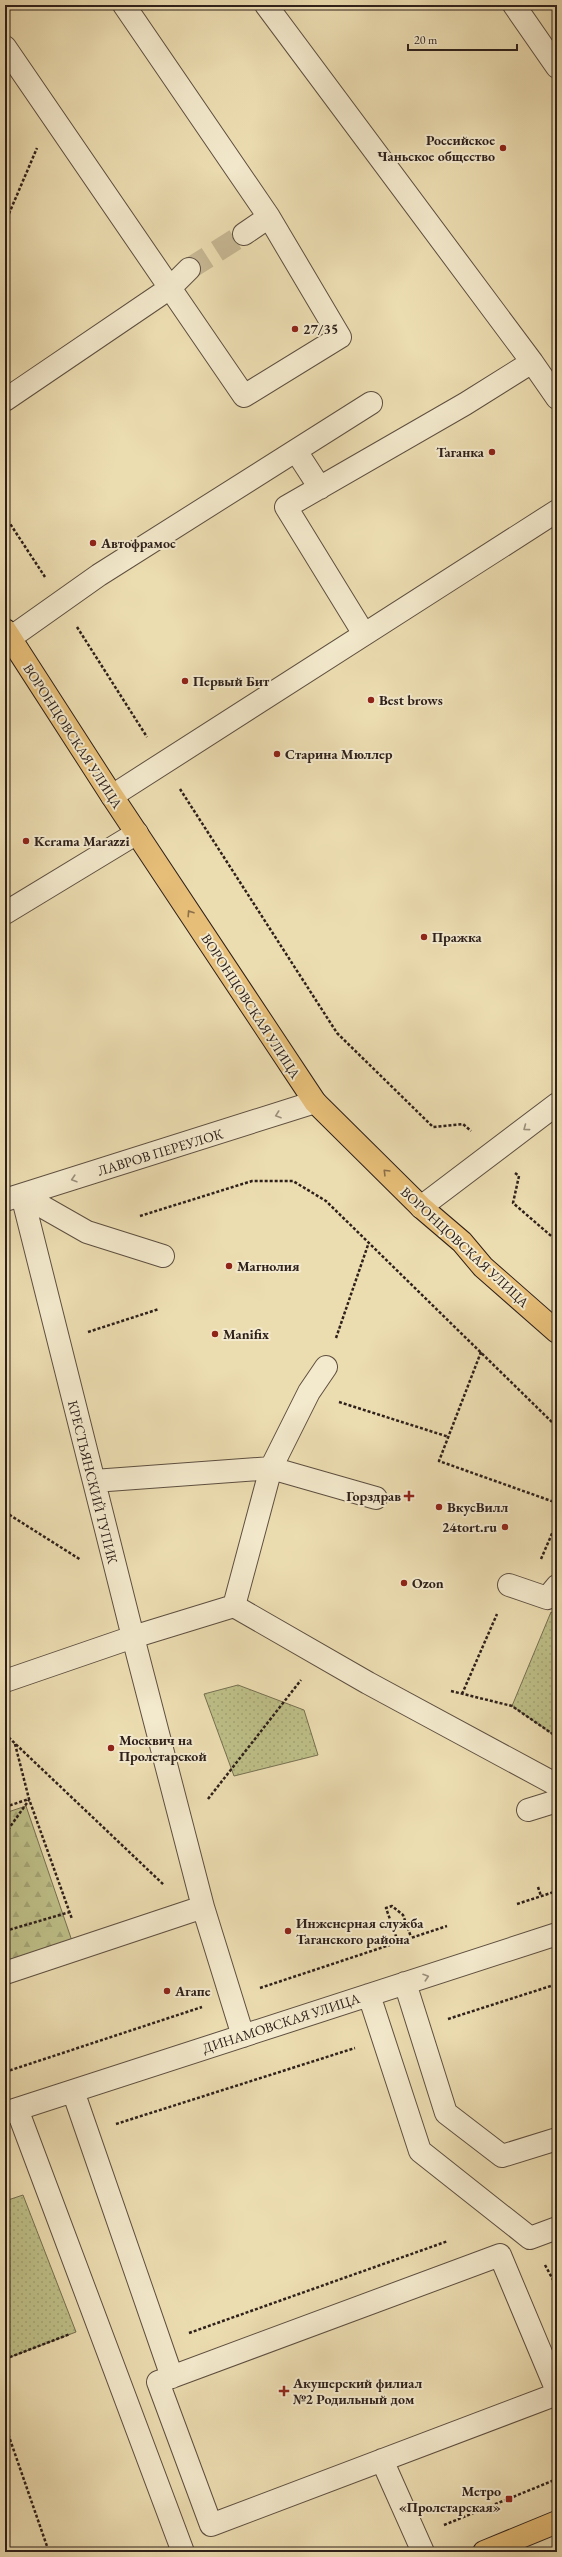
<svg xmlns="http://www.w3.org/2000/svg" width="562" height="2557" viewBox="0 0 562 2557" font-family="'EB Garamond',serif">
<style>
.grass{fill:url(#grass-dots);stroke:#767052}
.forest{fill:url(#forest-firs);stroke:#767052}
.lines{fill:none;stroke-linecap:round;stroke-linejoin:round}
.minor-tunnel{stroke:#c6b793;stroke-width:22;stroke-dasharray:22 11;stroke-linecap:butt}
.minor-casing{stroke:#5e4f40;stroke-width:24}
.major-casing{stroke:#2e201b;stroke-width:24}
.path{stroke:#2e201b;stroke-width:2.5;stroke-dasharray:3 2;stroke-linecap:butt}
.minor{stroke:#f3e9cc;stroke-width:22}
.major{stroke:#e6be78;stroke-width:22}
.oneway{stroke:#8a6f4a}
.oneway2{stroke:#9a8f7c}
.poi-dot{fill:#8f2418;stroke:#f3e9cc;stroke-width:1.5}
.labels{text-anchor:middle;stroke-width:4;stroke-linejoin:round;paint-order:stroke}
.poi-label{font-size:14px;font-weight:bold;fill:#2e201b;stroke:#f3e9cc;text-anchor:start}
.street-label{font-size:14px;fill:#2e201b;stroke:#f3e9cc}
</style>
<defs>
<pattern id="grass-dots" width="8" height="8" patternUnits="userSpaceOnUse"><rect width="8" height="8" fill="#bebf88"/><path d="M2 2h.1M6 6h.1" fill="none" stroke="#a4a475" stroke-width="1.8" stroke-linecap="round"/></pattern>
<pattern id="forest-firs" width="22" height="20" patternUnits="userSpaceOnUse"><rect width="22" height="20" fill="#bebf88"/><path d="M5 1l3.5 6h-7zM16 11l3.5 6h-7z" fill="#a4a475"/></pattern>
</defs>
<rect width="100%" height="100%" fill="#ecddb1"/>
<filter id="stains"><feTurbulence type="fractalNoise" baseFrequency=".005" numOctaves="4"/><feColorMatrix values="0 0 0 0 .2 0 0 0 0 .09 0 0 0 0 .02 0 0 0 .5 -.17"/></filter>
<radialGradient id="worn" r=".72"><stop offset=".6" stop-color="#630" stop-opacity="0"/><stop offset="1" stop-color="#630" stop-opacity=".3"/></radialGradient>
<!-- grass -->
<path class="grass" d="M551 1612 557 1616V1737L512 1706Z
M238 1685 304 1710 318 1755 234 1776 204 1694Z
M23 2195 76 2332 8 2358 5 2351V2201Z"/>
<!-- forest -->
<path class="forest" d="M26 1806 72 1941 5 1963V1813Z"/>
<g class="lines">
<!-- minor-tunnel -->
<path class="minor-tunnel" d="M189 269 244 234"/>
<defs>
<path id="minor" d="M266 5 532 362
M514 5 557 67
M5 47 244 396 340 337 269 217 124 5
M244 234 269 217
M5 400 170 288 189 269
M296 451 320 488
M364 634 286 507 465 404 532 362 557 398
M10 638 99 575 371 403
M112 796 557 511
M5 913 137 833
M22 1195 87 1232 163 1256
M5 1200 315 1102
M421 1207 557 1104
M94 1481 271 1468 376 1498
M509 1585 547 1598 557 1586
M234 1606 271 1468 309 1392 326 1367
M5 1681 133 1637 22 1195
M528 1810 557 1801
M5 1973 203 1907
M405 1983 446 2113 502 2156 557 2139
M369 1995 420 2151 530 2238 557 2228
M243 2036 203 1907 133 1637 234 1606 368 1683 557 1785
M73 2091 172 2377
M17 2109 183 2552
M5 2113 557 1934
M557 2391 500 2255 158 2382 211 2525 557 2394
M382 2460 423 2552"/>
<path id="major" d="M5 630 112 796 315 1102 421 1207 462 1242 483 1267 557 1332
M484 2552 557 2522"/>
</defs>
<!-- minor casing -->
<use href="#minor" class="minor-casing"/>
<!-- major casing -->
<use href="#major" class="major-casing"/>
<!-- path -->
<path class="path" d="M5 223 37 148
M5 516 45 577
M77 627 147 737
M180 789 337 1033 433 1127 463 1124 471 1131
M515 1173 519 1176 513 1203 557 1241
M140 1216 252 1181H293L326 1201 557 1427
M88 1332 159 1309
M336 1338 369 1242
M481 1352 439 1461 557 1503
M339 1402 449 1437
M5 1512 81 1560
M541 1559 557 1522
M451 1691 512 1706 557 1737
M462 1694 497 1614
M5 1734 164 1885
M15 1744 29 1799 72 1919
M208 1799 301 1680
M5 1807 29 1799
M5 1834 29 1800
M538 1887 541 1896
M517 1904 557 1891
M5 1931 70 1912
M398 1942 386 1908 392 1906 403 1915 411 1937
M260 1988 447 1926
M448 2019 557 1984
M5 2072 202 2007
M116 2124 355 2048
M545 2265 557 2287
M189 2333 448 2241
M5 2359 70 2334
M5 2425 49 2552
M444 2525 557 2479
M379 2552 387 2548"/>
<!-- minor -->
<use href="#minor" class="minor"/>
<!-- major -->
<use href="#major" class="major"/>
</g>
<!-- one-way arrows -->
<defs><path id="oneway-chevron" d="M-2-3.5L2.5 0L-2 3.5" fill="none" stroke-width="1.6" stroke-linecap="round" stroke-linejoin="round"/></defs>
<g class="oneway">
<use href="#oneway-chevron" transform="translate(190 913) rotate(-123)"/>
<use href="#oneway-chevron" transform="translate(386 1172) rotate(-135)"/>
</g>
<g class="oneway2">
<use href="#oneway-chevron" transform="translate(278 1115) rotate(161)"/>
<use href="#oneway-chevron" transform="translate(526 1128) rotate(143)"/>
<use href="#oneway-chevron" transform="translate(74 1179) rotate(163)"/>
<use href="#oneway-chevron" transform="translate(426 1977) rotate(-18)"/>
</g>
<!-- markers -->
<g class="poi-dot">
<circle cx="503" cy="148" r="4"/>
<circle cx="295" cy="329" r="4"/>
<circle cx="492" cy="452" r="4"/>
<circle cx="93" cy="543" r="4"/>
<circle cx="185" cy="681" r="4"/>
<circle cx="371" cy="700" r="4"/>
<circle cx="277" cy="754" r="4"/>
<circle cx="26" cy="841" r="4"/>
<circle cx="424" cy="937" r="4"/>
<circle cx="229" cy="1266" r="4"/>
<circle cx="215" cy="1334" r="4"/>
<path d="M407 1490h4v4h4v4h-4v4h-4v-4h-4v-4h4z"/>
<circle cx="439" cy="1507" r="4"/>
<circle cx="505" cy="1527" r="4"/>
<circle cx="404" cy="1583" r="4"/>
<circle cx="111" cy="1748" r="4"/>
<circle cx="288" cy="1931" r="4"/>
<circle cx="167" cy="1991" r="4"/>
<path d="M282 2385h4v4h4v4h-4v4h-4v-4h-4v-4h4z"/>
<rect x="505" y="2495" width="8" height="8" rx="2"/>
</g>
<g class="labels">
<!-- poi labels -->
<g class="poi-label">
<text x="495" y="145" text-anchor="end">Российское<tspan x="495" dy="16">Чаньское общество</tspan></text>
<text x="303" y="334">27/35</text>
<text x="484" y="457" text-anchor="end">Таганка</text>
<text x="101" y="548">Автофрамос</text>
<text x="193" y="686">Первый Бит</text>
<text x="379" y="705">Best brows</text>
<text x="285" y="759">Старина Мюллер</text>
<text x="34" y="846">Kerama Marazzi</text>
<text x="432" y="942">Пражка</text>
<text x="237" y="1271">Магнолия</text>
<text x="223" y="1339">Manifix</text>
<text x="401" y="1501" text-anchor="end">Горздрав</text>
<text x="447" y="1512">ВкусВилл</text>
<text x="497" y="1532" text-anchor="end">24tort.ru</text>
<text x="412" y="1588">Ozon</text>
<text x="119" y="1745">Москвич на<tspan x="119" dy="16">Пролетарской</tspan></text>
<text x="296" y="1928">Инженерная служба<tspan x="296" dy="16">Таганского района</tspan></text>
<text x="175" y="1996">Агапе</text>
<text x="293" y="2388">Акушерский филиал<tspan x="293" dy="16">№2 Родильный дом</tspan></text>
<text x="501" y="2496" text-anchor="end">Метро<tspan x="501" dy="16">«Пролетарская»</tspan></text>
</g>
<!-- street labels -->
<g class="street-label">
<text transform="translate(73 736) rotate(57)" y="5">ВОРОНЦОВСКАЯ УЛИЦА</text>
<text transform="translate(251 1006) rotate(57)" y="5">ВОРОНЦОВСКАЯ УЛИЦА</text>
<text transform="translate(160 1152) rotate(-17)" y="5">ЛАВРОВ ПЕРЕУЛОК</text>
<text transform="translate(465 1247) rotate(43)" y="5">ВОРОНЦОВСКАЯ УЛИЦА</text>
<text transform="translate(93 1482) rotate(76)" y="5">КРЕСТЬЯНСКИЙ ТУПИК</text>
<text transform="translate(281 2023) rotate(-18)" y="5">ДИНАМОВСКАЯ УЛИЦА</text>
</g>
</g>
<!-- margin -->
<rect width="562" height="2557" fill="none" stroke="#ecddb1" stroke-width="20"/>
<rect x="6" y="6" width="550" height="2545" fill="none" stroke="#2e201b" stroke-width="2"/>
<rect x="10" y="10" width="542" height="2537" fill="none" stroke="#2e201b"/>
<!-- scale -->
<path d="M408 44v6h109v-6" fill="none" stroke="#2e201b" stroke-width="2"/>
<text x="414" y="44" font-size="12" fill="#2e201b" stroke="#f3e9cc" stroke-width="3" paint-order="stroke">20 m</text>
<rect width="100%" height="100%" filter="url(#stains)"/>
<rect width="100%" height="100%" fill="url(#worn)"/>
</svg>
